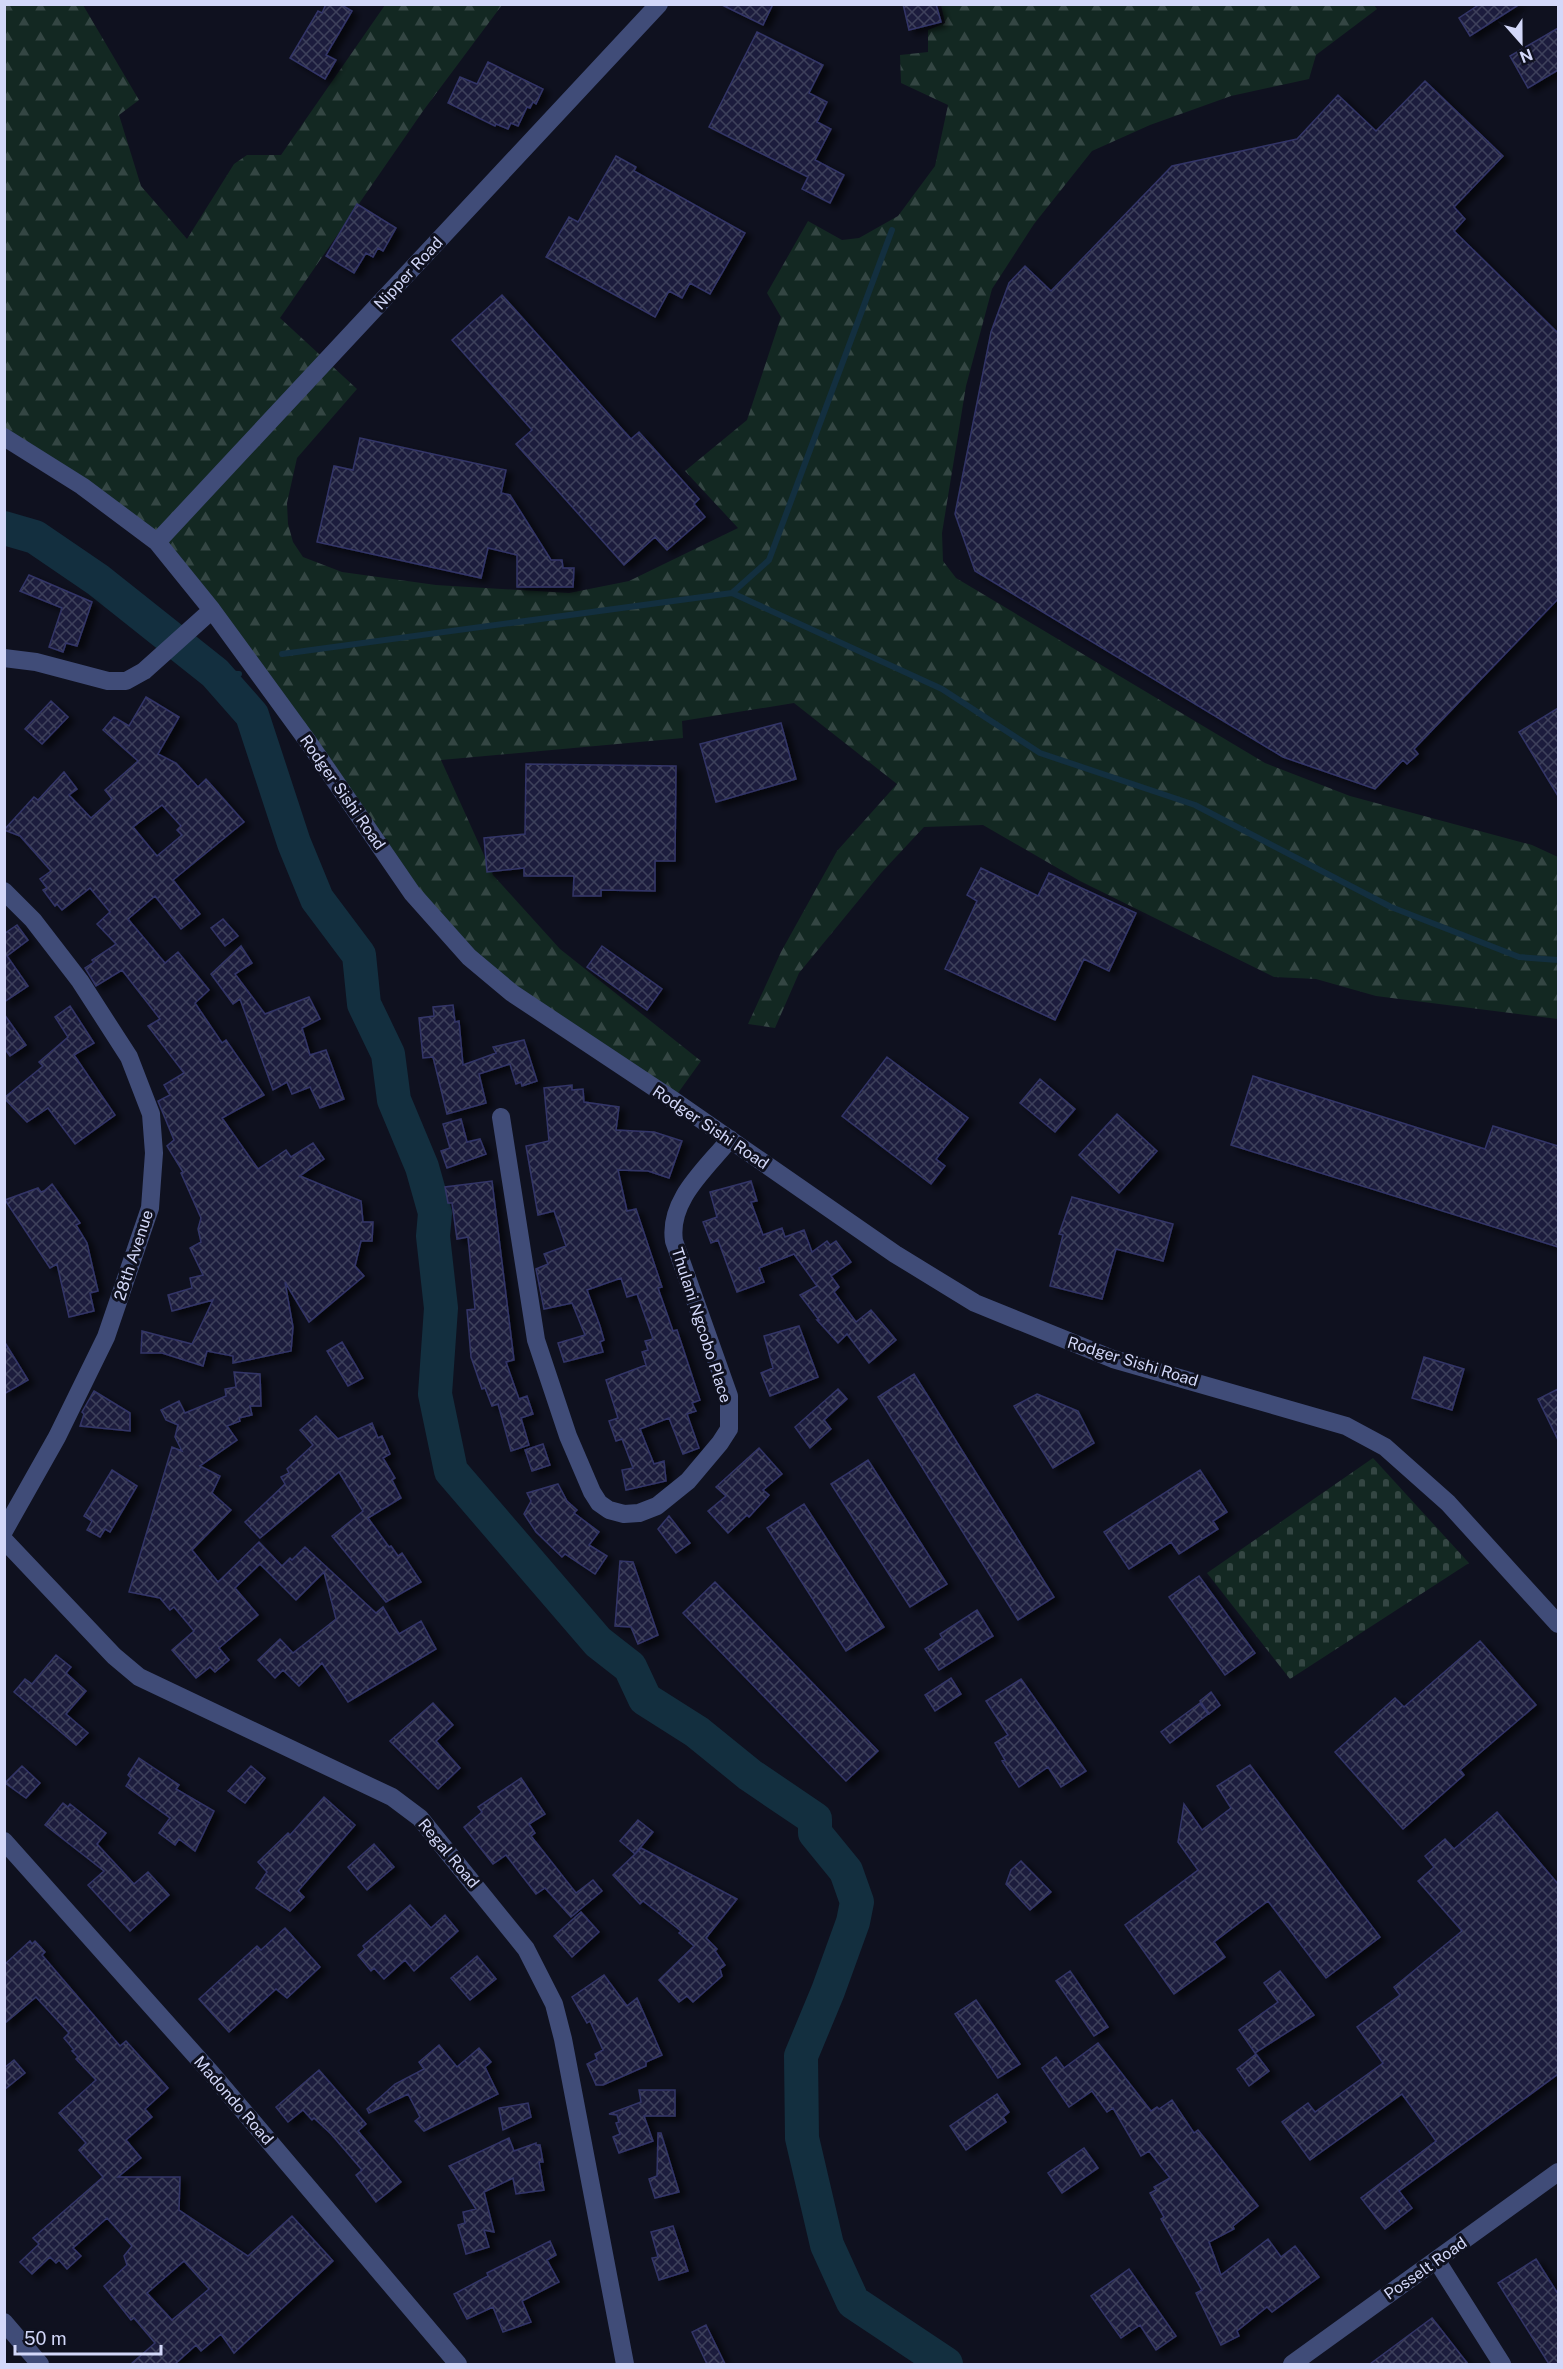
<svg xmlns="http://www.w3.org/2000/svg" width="1563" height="2369" viewBox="0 0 1563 2369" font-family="'Public Sans',sans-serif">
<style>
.forest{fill:url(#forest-firs)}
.cemetery{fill:url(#cemetery-stones)}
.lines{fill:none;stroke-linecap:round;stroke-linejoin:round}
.stream{stroke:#132f3f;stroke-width:6}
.river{stroke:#132f3f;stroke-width:34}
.building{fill:url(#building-cross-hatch);stroke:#333567;stroke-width:1.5;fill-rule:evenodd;filter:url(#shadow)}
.minor{stroke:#404c78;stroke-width:18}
.labels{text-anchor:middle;stroke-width:6;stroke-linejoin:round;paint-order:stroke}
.street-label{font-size:16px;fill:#d3d8f9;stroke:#0f111f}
</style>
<defs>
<pattern id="forest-firs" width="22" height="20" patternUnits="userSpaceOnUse" patternTransform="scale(1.5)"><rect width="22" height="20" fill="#132822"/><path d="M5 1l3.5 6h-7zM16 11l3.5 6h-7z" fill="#344643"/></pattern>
<pattern id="cemetery-stones" width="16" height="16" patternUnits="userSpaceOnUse" patternTransform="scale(1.5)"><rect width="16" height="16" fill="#132822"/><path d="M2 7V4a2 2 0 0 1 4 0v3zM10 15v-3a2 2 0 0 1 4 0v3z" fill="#344643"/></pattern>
<pattern id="building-cross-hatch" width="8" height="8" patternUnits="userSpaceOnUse" patternTransform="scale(1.5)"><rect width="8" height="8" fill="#1e1f3e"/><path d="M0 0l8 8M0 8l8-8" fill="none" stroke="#3e3f5b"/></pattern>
<filter id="shadow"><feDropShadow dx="6" dy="4" stdDeviation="3" flood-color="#0009"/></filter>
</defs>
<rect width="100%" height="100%" fill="#0f111f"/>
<!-- forest -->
<path class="forest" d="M4 5H83L139 100 119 115 141 186 187 239 234 164 247 155H281L385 5H502L423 111 280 318 357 389 297 458 287 503 288 524 293 542 303 557 342 572 436 585 569 593 629 581 738 528 685 471 747 420 781 317 767 293 808 221 842 240 859 238 898 216 935 166 948 105 901 83 900 55 928 52V30L945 23 941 5H1374L1377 9 1316 55 1309 79 1231 96 1150 125 1092 151 1034 224 992 289 966 386 942 533 943 561 956 578 1265 763 1350 796 1532 845 1558 857V1019L1376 996 1316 979 1274 977 1080 881 983 825 924 827 881 873 799 973 775 1028 748 1024 781 952 837 851 897 784 794 703 682 721 683 738 441 760 493 875 560 949 701 1061 673 1100 470 957 161 543 5 435Z"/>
<!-- cemetery -->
<path class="cemetery" d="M1373 1458 1469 1563 1290 1679 1207 1573Z"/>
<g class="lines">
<!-- stream -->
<path class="stream" d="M732 593 942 689 1040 753 1195 805 1391 907 1519 957 1558 960
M282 654 732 593 769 560 892 230
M215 673 239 674"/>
<!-- river -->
<path class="river" d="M4 528 35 537 98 580 215 673 252 715 294 843 317 899 359 955 364 1004 388 1054 394 1100 422 1167 435 1213 433 1236 441 1308 435 1394 451 1471 598 1642 630 1667 645 1699 697 1732 750 1775 815 1819V1833L846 1871 857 1902 853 1922 828 1991 801 2056 802 2138 827 2245 853 2302 946 2364"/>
</g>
<!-- building -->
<path class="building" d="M326 4H340L352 11 326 55 336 60 325 79 290 58 318 11 322 13Z
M720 4H773L763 25Z
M903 4H936L941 22 909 30Z
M1480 4H1520L1470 36 1459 18Z
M1558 28V70L1528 88 1510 56Z
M757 32 823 65 809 93 827 102 817 122 831 129 815 160 844 175 830 203 802 189 808 177 709 127Z
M488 62 543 89 536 104 533 102 530 108 527 107 518 126 511 123 508 129 496 124 495 126 448 103 460 77 477 84Z
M1425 81 1503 156 1454 207 1465 219 1454 231 1558 333V599L1414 749 1418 754 1407 764 1403 760 1375 789 1283 757 975 571 955 514 991 332 1009 283 1025 266 1051 291 1172 166 1297 139 1338 95 1376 131Z
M616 156 636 167 634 171 745 233 710 294 690 283 682 298 669 291 655 317 546 257 569 217 578 222Z
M357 204 396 228 383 251 378 248 373 257 366 253 354 273 326 256Z
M502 295 631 439 639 432 699 499 694 504 705 517 667 550 655 537 624 565 516 444 532 430 452 340Z
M360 438 506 470 501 493 510 495 551 560H562L563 568H574L573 587H517V555L488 548 481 578 317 542 334 466 353 470Z
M29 575 92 602 77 646 66 643 63 652 49 647 62 608 20 591Z
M146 697 179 717 158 754 176 763 198 787 206 779 244 822 173 880 200 914 181 929 155 896 128 919 165 963 178 952 209 990 195 1003 222 1043 226 1040 264 1095 222 1118 258 1169 286 1150 291 1157 313 1143 324 1159 300 1176 361 1201 363 1222H373L372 1241H361L355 1266 364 1276 309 1322 285 1282 293 1327 291 1351 233 1363V1356L207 1351 203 1366 162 1353H141L142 1331 192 1344 213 1300 172 1311 168 1295 192 1288 190 1278 203 1275 190 1248 201 1242 198 1229 201 1218 181 1173 183 1172 167 1146 174 1140 158 1101 170 1095 164 1085 184 1073 148 1026 160 1019 122 970 96 986 85 968 94 962 92 960 116 944 97 924 110 912 90 888 62 910 57 904 55 906 43 890 47 888 40 879 51 871 20 836 4 830 34 797 38 800 64 772 77 789 69 795 91 818 112 799 105 790 138 761 103 730 114 717 129 726ZM162 805 181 826 177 830 182 835 157 856 133 827Z
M51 701 68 717 42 744 25 729Z
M1558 708V796L1519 732Z
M781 723 796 779 716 802 700 744Z
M526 764 676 766 675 861H655V891L601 890V896H573L574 876H524V868L487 872 484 838 525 834Z
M981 868 1038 896 1049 873 1136 913 1109 971 1084 959 1055 1020 945 969 977 901 967 895Z
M223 919 238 936 225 946 211 928Z
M17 925 28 940 7 956 28 986 4 1002V934Z
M241 946 252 963 235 974 265 1014 309 997 320 1019 302 1028 310 1055 326 1050 344 1099 320 1108 310 1087 292 1094 287 1082 273 1090 240 999 233 1004 211 974Z
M602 946 662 989 647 1010 587 967Z
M453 1005 455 1022 459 1021 463 1065 496 1053 493 1047 524 1040 537 1081 522 1086 521 1082 516 1084 510 1064 479 1074 486 1103 447 1114 433 1057 423 1058 419 1018 434 1016 433 1007Z
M70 1006 94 1043 74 1055 115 1115 75 1144 48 1108 27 1122 4 1098 43 1066 39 1062 68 1037 55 1017Z
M4 1014 26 1045 10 1056 4 1048Z
M887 1057 968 1118 936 1159 945 1166 931 1184 842 1116Z
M1253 1076 1485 1149 1493 1126 1558 1146V1247L1231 1145Z
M1040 1079 1075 1109 1055 1132 1020 1103Z
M572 1085V1090L583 1089 584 1102 619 1107 616 1130 654 1132 682 1141 669 1178 648 1171 618 1170 627 1211 636 1209 662 1287 658 1288 673 1331 677 1330 700 1400 692 1403 696 1411 687 1414 699 1448 683 1454 669 1418 640 1429 654 1464 664 1461 666 1481 626 1490 622 1470 633 1468 622 1439 616 1441 609 1421 618 1418 606 1380 646 1365 642 1352 648 1350 645 1341 653 1339 637 1294 627 1297 621 1278 587 1290 600 1326 604 1340 600 1342 603 1352 564 1362 558 1343 585 1335 572 1303 544 1309 536 1269 548 1264 544 1254 566 1246 554 1211 538 1215 526 1146 549 1141 544 1088Z
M1117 1114 1157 1151 1119 1193 1079 1155Z
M461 1119 467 1142 480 1139 486 1154 447 1168 441 1151 450 1148 443 1124Z
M492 1181 514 1360 506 1362 519 1399 527 1396 533 1414 521 1418 529 1445 511 1451 498 1404 492 1406 485 1388 482 1389 471 1357 467 1310 475 1309 468 1237 457 1239 452 1203H448L445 1187Z
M751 1181 757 1201 751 1202 763 1235 782 1228 785 1237 804 1230 812 1252 827 1241 830 1245 836 1241 851 1262 831 1276 839 1287 834 1292 856 1322 871 1310 896 1340 869 1363 847 1334 838 1343 817 1320H819L800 1295 817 1286 794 1254 759 1268 764 1282 737 1292 718 1240 711 1243 703 1222 717 1217 710 1192Z
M52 1184 80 1223 76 1225 87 1243 98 1291 90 1293 94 1311 69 1317 57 1264 50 1268 5 1200 38 1188 41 1192 44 1191Z
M1072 1197 1173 1224 1163 1261 1116 1249 1102 1299 1050 1286 1063 1235 1059 1234Z
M799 1326 818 1377 770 1396 761 1373 773 1368 764 1336Z
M4 1341 28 1380 4 1394Z
M342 1342 363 1378 348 1386 327 1351Z
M1424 1357 1464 1369 1452 1410 1412 1398Z
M234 1372 260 1374 261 1406H250L252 1415 239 1418 240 1421 227 1426 237 1440 200 1466 220 1476 212 1493 231 1510 192 1550 218 1582 259 1542 282 1566 290 1558 292 1560 305 1547 376 1613 383 1607 399 1634 421 1621 436 1649 348 1702 322 1663 299 1686 283 1670 275 1678 258 1660 280 1639 293 1653 336 1619 324 1572 296 1600 260 1564 235 1588 258 1615 219 1648 229 1660 215 1672 210 1667 196 1678 172 1650 194 1631 174 1607 170 1610 160 1598 129 1592 172 1447 182 1451 175 1437 178 1425 166 1420 161 1410 179 1401 185 1413 226 1396 225 1389 236 1387Z
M914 1374 1054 1597 1018 1620 878 1397Z
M838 1389 847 1399 824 1420 831 1429 810 1448 795 1427Z
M1558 1389V1440L1538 1399Z
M94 1391 130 1413V1431L80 1426 84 1414 82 1412Z
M1037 1394 1078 1411 1094 1443 1053 1468 1014 1406Z
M316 1416 338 1439 372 1423 378 1438 382 1436 390 1454 383 1458 395 1478 392 1480 401 1498 368 1518 389 1547 391 1546 398 1556 402 1553 421 1582 386 1602 332 1536 363 1511 339 1472 260 1538 245 1522 285 1484 281 1477 289 1473 287 1469 313 1445 300 1430Z
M543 1444 550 1465 532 1471 525 1450Z
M759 1448 782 1474 763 1490 769 1495 749 1517 747 1515 728 1533 708 1511 726 1496 716 1487Z
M868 1460 947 1584 910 1607 831 1484Z
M112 1470 137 1486 110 1532 105 1529 100 1537 87 1530 92 1521 84 1516Z
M1200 1470 1227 1512 1213 1521 1218 1529 1179 1554 1171 1542 1129 1569 1104 1532Z
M558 1484 567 1501 577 1510 574 1513 599 1532 589 1545 607 1556 595 1574 565 1554 562 1557 536 1532 524 1514 531 1501 527 1493Z
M804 1504 884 1627 846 1651 767 1528Z
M669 1516 690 1543 676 1553 658 1529Z
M620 1561 633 1562 658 1635 638 1644 631 1627 615 1626Z
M1199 1576 1255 1653 1225 1675 1169 1597Z
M715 1582 878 1751 846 1781 683 1613Z
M977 1610 993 1636 939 1670 925 1649 942 1638 940 1634Z
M1480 1641 1536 1705 1460 1770 1464 1775 1403 1829 1335 1752 1395 1698 1404 1707Z
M56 1655 71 1667 66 1673 86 1691 66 1714 88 1733 76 1745 14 1692 25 1679 32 1684Z
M951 1678 961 1694 935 1711 925 1695Z
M1021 1679 1086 1771 1061 1787 1048 1767 1019 1787 1002 1761 1005 1760 995 1743 1008 1735 986 1701Z
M1211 1692 1220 1705 1209 1714 1200 1701Z
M433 1703 453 1725 436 1741 460 1768 438 1789 390 1741Z
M1200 1703 1208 1714 1170 1743 1161 1732Z
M139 1758 179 1785 176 1789 214 1811 195 1851 179 1839 175 1845 159 1833 170 1818 126 1786 131 1778 128 1775Z
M1250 1765 1380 1937 1326 1978 1268 1901 1214 1942 1225 1957 1174 1994 1125 1925 1198 1870 1178 1842 1184 1804 1202 1830 1231 1808 1217 1786Z
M22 1766 40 1783 26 1798 5 1783Z
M251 1766 265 1778 245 1803 228 1791Z
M521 1778 545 1814 529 1824 535 1833 531 1836 576 1893 593 1880 602 1891 571 1917 545 1888 536 1894 506 1855 493 1864 464 1827 482 1812 478 1807Z
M324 1797 355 1825 298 1891 304 1897 290 1911 256 1888 267 1872 258 1862 288 1833 290 1835Z
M63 1803 68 1807 70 1804 106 1833 97 1844 134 1884 148 1872 169 1895 130 1931 88 1885 104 1871 45 1825Z
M1497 1812 1558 1884V2074L1399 2191 1412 2208 1385 2229 1361 2198 1436 2141 1402 2094 1310 2160 1282 2122 1308 2103 1315 2112 1383 2063 1357 2027 1400 1995 1394 1987 1462 1931 1418 1881 1434 1867 1425 1856 1445 1839 1454 1849Z
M638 1820 653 1832 635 1854 641 1848 737 1899 706 1938 717 1949 715 1951 725 1965 720 1969 722 1976 693 2002 687 1996 679 2002 659 1980 694 1946 679 1933 681 1931 643 1901 640 1904 613 1875 635 1854 620 1841Z
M374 1844 394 1867 367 1890 348 1867Z
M1021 1861 1051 1892 1030 1910 1006 1884 1011 1870Z
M410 1905 431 1928 445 1915 458 1931 414 1971 405 1960 384 1979 374 1968 371 1971 358 1955 365 1949 363 1946Z
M581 1912 599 1932 572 1957 554 1936Z
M285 1928 320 1967 287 1998 276 1989 229 2032 199 1999 257 1946 261 1950Z
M30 1941 32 1944 35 1941 45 1952 42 1955 120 2046 126 2041 168 2088 145 2109 152 2117 126 2140 141 2158 118 2177H180L179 2210 248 2256 292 2216 333 2261 234 2353 221 2334 201 2351 196 2345 175 2364H131L155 2343 134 2318 131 2320 104 2286 127 2265 124 2256 132 2246 107 2218 73 2248 81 2256 67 2269 59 2260 56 2263 50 2257 32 2274 20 2262 39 2244 33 2238 103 2177 79 2150 86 2143 59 2113 96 2080 76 2059 78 2057 72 2051 74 2050 64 2038 69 2033 36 1997 4 2024V1965ZM184 2261 209 2289 172 2320 147 2293Z
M477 1956 496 1979 470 2000 451 1978Z
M1070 1971 1108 2027 1094 2036 1056 1981Z
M1280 1971 1314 2015 1255 2053 1239 2030 1278 2002 1264 1983Z
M604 1975 627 2006 637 1998 662 2055 646 2062V2066L603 2085H596L587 2064 597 2059 595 2054 603 2050 590 2021 587 2023 572 1997Z
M976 2000 1020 2064 998 2078 955 2014Z
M1098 2043 1151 2111 1157 2107 1159 2109 1172 2100 1194 2133 1198 2130 1258 2206 1233 2226 1234 2229 1209 2242 1221 2275 1268 2239 1281 2257 1295 2246 1319 2277 1272 2312 1267 2307 1237 2331 1239 2336 1221 2345 1196 2293 1202 2290 1161 2219 1164 2217 1150 2193 1156 2190 1154 2187 1170 2178 1149 2151 1141 2156 1113 2108 1107 2112 1092 2091 1069 2107 1042 2068 1056 2057 1064 2068Z
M439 2045 457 2067 479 2048 491 2062 485 2067 498 2094 424 2131 415 2121 420 2117 408 2094 369 2113 367 2109 395 2084 424 2069 419 2062Z
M1256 2054 1269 2071 1249 2086 1237 2069Z
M14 2060 25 2073 4 2090V2068Z
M319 2070 366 2124 358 2131 401 2182 376 2202 356 2175 362 2170 331 2134 314 2118 312 2120 303 2110 288 2122 276 2107Z
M639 2090H675V2116H644L653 2141 619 2153 613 2137 620 2134 616 2123 619 2122 617 2115 609 2114 641 2102Z
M997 2094 1009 2112 1003 2117 1006 2122 966 2150 950 2126Z
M528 2103 531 2117 503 2130 499 2108Z
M658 2133H661L679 2192 655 2198 649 2179 657 2176Z
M509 2138 514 2151 536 2143V2145H540L543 2162H539L544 2190 516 2194 513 2178 484 2192 494 2232 484 2230 489 2247 466 2254 458 2225 465 2223 463 2212 476 2209 449 2166Z
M1084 2148 1098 2168 1062 2193 1048 2173Z
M673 2226 688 2271 659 2280 652 2258 658 2257 651 2232Z
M550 2241 556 2255 547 2260 559 2282 522 2301 531 2322 503 2332 493 2307 467 2319 454 2294 488 2276 487 2273Z
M1536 2259 1558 2294V2364H1549L1498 2283Z
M1129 2269 1176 2336 1156 2350 1140 2325 1121 2338 1091 2296Z
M1432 2318 1468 2364H1370Z
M706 2325 725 2364H707L692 2332Z"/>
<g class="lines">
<!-- minor -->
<path class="minor" d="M4 437 82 486 157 542 212 610 309 743 412 893 469 957 512 993 673 1100 895 1254 975 1303 1113 1359 1346 1426 1385 1447 1448 1503 1558 1624
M157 542 659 4
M4 658 36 662 108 681H126L144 671 212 610
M4 891 33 920 80 981 129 1057 151 1114 154 1153 150 1208 106 1337 57 1437 4 1531
M501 1117 536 1340 568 1436 592 1492 599 1503 609 1510 624 1514 639 1513 657 1506 688 1481 720 1443 729 1429V1396L674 1241C668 1200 706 1169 730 1139
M4 1540 114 1656 139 1677 392 1797 420 1818 526 1949 554 2004 563 2039 625 2364
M4 1841 212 2074 458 2364
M1437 2261 1502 2364
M4 2322 40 2364
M1292 2364 1558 2172"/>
</g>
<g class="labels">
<!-- street labels -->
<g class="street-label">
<text transform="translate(408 273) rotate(-47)" y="6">Nipper Road</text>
<text transform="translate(343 792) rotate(55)" y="6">Rodger Sishi Road</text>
<text transform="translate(711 1127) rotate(34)" y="6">Rodger Sishi Road</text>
<text transform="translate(133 1255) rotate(-72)" y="6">28th Avenue</text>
<text transform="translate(702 1325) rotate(72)" y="6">Thulani Ngcobo Place</text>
<text transform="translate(1133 1361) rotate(17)" y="6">Rodger Sishi Road</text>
<text transform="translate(449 1853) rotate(50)" y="6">Regal Road</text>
<text transform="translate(234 2100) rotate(49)" y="6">Madondo Road</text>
<text transform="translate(1425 2268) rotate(-35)" y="6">Posselt Road</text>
</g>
</g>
<!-- border -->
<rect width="1563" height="2369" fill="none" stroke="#d3d8f9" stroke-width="12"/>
<!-- north arrow -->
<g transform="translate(1521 42) rotate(159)" stroke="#0f111f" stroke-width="4.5" paint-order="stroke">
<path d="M0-4.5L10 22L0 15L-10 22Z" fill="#d3d8f9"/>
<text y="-9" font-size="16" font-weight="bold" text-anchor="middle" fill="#d3d8f9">N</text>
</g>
<!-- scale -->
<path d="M15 2345v9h146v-9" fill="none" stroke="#d3d8f9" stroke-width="3"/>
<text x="24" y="2345" font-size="18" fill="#d3d8f9" stroke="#0f111f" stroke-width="4.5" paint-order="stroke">50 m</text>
</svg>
